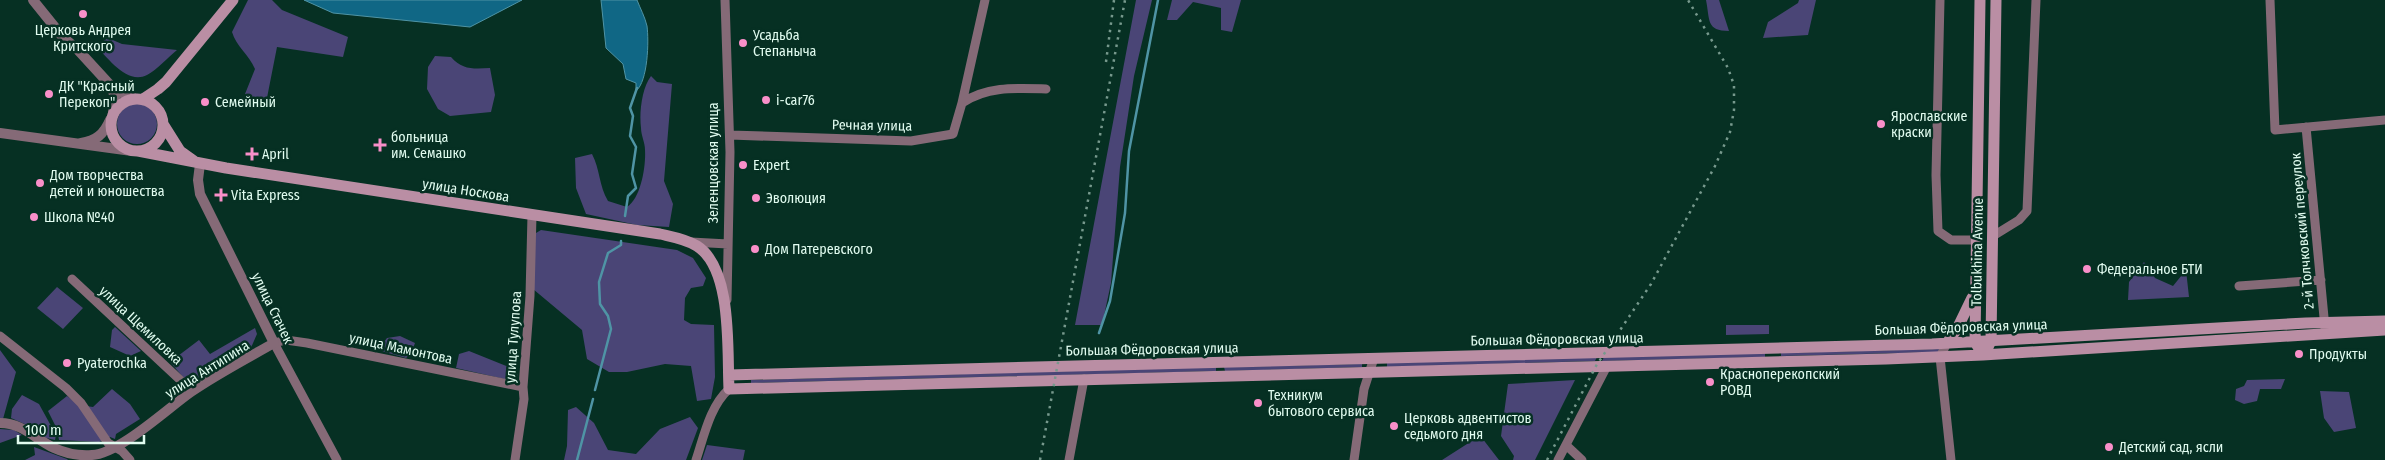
<svg xmlns="http://www.w3.org/2000/svg" width="2385" height="460" viewBox="0 0 2385 460" font-family="'Fira Sans Condensed',sans-serif">
<style>
.green{fill:#4a4576}
.water{fill:#106785;stroke:#4f94a5}
.lines{fill:none;stroke-linecap:round;stroke-linejoin:round}
.stream{stroke:#4f94a5;stroke-width:2.5}
.minor{stroke:#856a77;stroke-width:9}
.tertiary{stroke:#856a77;stroke-width:10}
.secondary{stroke:#ba8ea4;stroke-width:11}
.rail{stroke:#77998d;stroke-width:2.5;stroke-dasharray:2.5 5;stroke-linecap:butt}
.poi-dot{fill:#f98fc9;stroke:#063023;stroke-width:2}
.labels{text-anchor:middle;stroke-width:5;stroke-linejoin:round;paint-order:stroke}
.poi-label{font-size:14px;fill:#e1fcf0;stroke:#063023;text-anchor:start}
.street-label{font-size:14px;fill:#e1fcf0;stroke:#063023}
</style>
<rect width="100%" height="100%" fill="#063023"/>
<!-- green -->
<path class="green" d="M248 0H272L282 10 348 37 343 57 277 47 265 108 245 94 255 69C249 55 236 46 232 32Z
M1136 0H1152L1134 76 1120 167 1111 283 1102 325H1075Z
M1172 0H1241L1232 32 1221 30V8L1193 2 1177 20H1167Z
M1706 0H1719L1729 31C1706 31 1710 20 1706 0Z
M1799 0H1816L1808 35 1763 38 1768 22 1798 3Z
M108 38 122 44 177 50C168 57 157 70 147 75 127 85 108 58 96 46Z
M435 56 451 57C462 70 474 69 490 68L495 95 491 112 450 116 438 109 427 89 428 67Z
M651 76 657 82 672 84 664 181 673 204 669 227 637 225 586 214 576 188 575 158 592 154C600 169 599 186 608 201L627 207C641 198 646 166 645 150 645 143 641 135 641 128 639 112 642 88 651 76Z
M117 124a20 20 0 1 1 40 0a20 20 0 1 1-40 0Z
M541 230 677 250 693 258 706 278 703 286 691 288 685 298 684 320 691 324 714 325 715 377 711 399 697 401 691 366 665 364 627 372H609L587 359 582 330 533 289 535 238 536 233Z
M2144 262 2155 278 2173 286 2186 270 2189 297 2128 300 2129 282Z
M57 287 83 308 63 329 37 308Z
M1726 325H1769V334L1726 335Z
M115 327 141 351 130 356 110 347 112 330Z
M255 328 257 334 250 350 190 385 170 362 199 340 210 354Z
M400 336 415 343 411 354 406 358 378 350 387 338Z
M1941 349V352L1781 356V353Z
M0 350 16 372 3 419H0Z
M469 351 516 370 518 377 513 381 456 368 459 354Z
M1765 353V357L1602 361 1604 357Z
M1597 357 1595 361 1387 367V363Z
M1362 364V367L1225 371 1224 367Z
M1216 367V371L751 383V380Z
M2285 379 2281 389H2260L2257 401 2244 404 2235 400 2236 389 2244 386 2247 380Z
M1575 380 1535 460H1513L1514 456 1501 436 1508 384Z
M112 389 130 404 140 419 116 434 115 439 110 437 99 442 59 440 57 429 48 411 67 396 79 405 93 407Z
M2320 391 2349 392 2356 428 2334 432 2324 418Z
M22 395 39 404 56 435 55 440 46 438 36 429 11 418 12 409Z
M576 407 594 423 608 450 636 454 660 429 690 417 698 428 686 460H564L567 446 568 410Z
M0 429 14 430 22 435 0 443Z
M1478 437 1482 438 1499 460H1442Z
M707 445 745 450 743 460H702Z
M34 447 67 459 68 460H25L35 455Z"/>
<!-- water -->
<path class="water" d="M304 0H522L470 27 333 13Z
M601 0H637C640 8 645 17 647 26 649 41 648 81 636 91V83L626 79 623 64 606 48Z"/>
<g class="lines">
<!-- stream -->
<path class="stream" d="M625 216 628 196 636 188 632 174 636 147 630 136 633 116 630 108 637 88
M1099 333 1110 301 1125 213 1129 151 1158 0
M595 390 611 329 608 316 600 304 599 282 608 253 621 245V241
M577 460 593 399"/>
<!-- minor -->
<path class="minor" d="M725 0 730 152 727 300
M1940 0 1936 175 1938 231 1951 240H1976
M2270 0 2275 130 2385 120
M962 103 985 0
M2306 127 2325 328
M730 135 911 141 953 134 962 103C987 86 1016 88 1046 89
M1993 236 2019 220 2027 211 2036 0
M691 242 728 244
M72 279 192 391
M2239 286 2321 280
M0 336 66 388 81 403 108 443 122 451 130 460
M1947 343 1940 357 1951 460
M1566 445 1582 460
M337 460 274 343 286 340 307 343 523 387
M515 460 524 399 523 387 530 296 532 215
M696 460C704 436 710 406 729 389
M1069 460 1084 379
M1354 460 1364 389 1374 358
M1558 460 1607 366"/>
<!-- tertiary -->
<path class="tertiary" d="M33 0 62 36 78 50 111 86 127 96 134 98
M111 86 115 97 113 112
M0 133 132 151
M81 143C96 141 104 134 110 120
M0 423C23 423 35 439 54 448 65 453 80 456 92 455 119 454 168 408 191 392 217 374 246 359 274 343L200 194 198 180 200 164"/>
<!-- secondary -->
<path class="secondary" d="M111 125a26 26 0 1 1 52 0a26 26 0 1 1-52 0Z
M143 99 158 89 166 82 233 0
M163 124 180 151 194 161
M138 151 226 168 660 234C673 237 686 239 697 246 733 269 727 351 729 389L1886 359 1983 355 2385 330
M1947 343 1957 329 1972 298
M1978 347 1975 342 1980 0
M1988 347 1991 341 1996 0
M729 375 1932 344 2306 323 2385 321"/>
<!-- rail -->
<path class="rail" d="M1106 62 1114 0
M1040 460 1125 0
M1547 460 1596 366 1651 284 1715 166 1730 132 1734 110V85L1728 68 1688 0"/>
</g>
<!-- markers -->
<g class="poi-dot">
<circle cx="83" cy="14" r="5"/>
<circle cx="743" cy="43" r="5"/>
<circle cx="49" cy="94" r="5"/>
<circle cx="766" cy="100" r="5"/>
<circle cx="205" cy="102" r="5"/>
<circle cx="1881" cy="124" r="5"/>
<path d="M377.5 137.5h5v5h5v5h-5v5h-5v-5h-5v-5h5z"/>
<path d="M249.5 146.5h5v5h5v5h-5v5h-5v-5h-5v-5h5z"/>
<circle cx="743" cy="165" r="5"/>
<circle cx="40" cy="183" r="5"/>
<path d="M218.5 187.5h5v5h5v5h-5v5h-5v-5h-5v-5h5z"/>
<circle cx="756" cy="198" r="5"/>
<circle cx="34" cy="217" r="5"/>
<circle cx="755" cy="249" r="5"/>
<circle cx="2087" cy="269" r="5"/>
<circle cx="2299" cy="354" r="5"/>
<circle cx="67" cy="363" r="5"/>
<circle cx="1710" cy="382" r="5"/>
<circle cx="1258" cy="403" r="5"/>
<circle cx="1394" cy="426" r="5"/>
<circle cx="2109" cy="447" r="5"/>
</g>
<g class="labels">
<!-- poi labels -->
<g class="poi-label">
<text x="83" y="35" text-anchor="middle">Церковь Андрея<tspan x="83" dy="16">Критского</tspan></text>
<text x="753" y="40">Усадьба<tspan x="753" dy="16">Степаныча</tspan></text>
<text x="59" y="91">ДК "Красный<tspan x="59" dy="16">Перекоп"</tspan></text>
<text x="776" y="105">i-car76</text>
<text x="215" y="107">Семейный</text>
<text x="1891" y="121">Ярославские<tspan x="1891" dy="16">краски</tspan></text>
<text x="391" y="142">больница<tspan x="391" dy="16">им. Семашко</tspan></text>
<text x="262" y="159">April</text>
<text x="753" y="170">Expert</text>
<text x="50" y="180">Дом творчества<tspan x="50" dy="16">детей и юношества</tspan></text>
<text x="231" y="200">Vita Express</text>
<text x="766" y="203">Эволюция</text>
<text x="44" y="222">Школа №40</text>
<text x="765" y="254">Дом Патеревского</text>
<text x="2097" y="274">Федеральное БТИ</text>
<text x="2309" y="359">Продукты</text>
<text x="77" y="368">Pyaterochka</text>
<text x="1720" y="379">Красноперекопский<tspan x="1720" dy="16">РОВД</tspan></text>
<text x="1268" y="400">Техникум<tspan x="1268" dy="16">бытового сервиса</tspan></text>
<text x="1404" y="423">Церковь адвентистов<tspan x="1404" dy="16">седьмого дня</tspan></text>
<text x="2119" y="452">Детский сад, ясли</text>
</g>
<!-- street labels -->
<g class="street-label">
<text transform="translate(872 125) rotate(1)" y="5">Речная улица</text>
<text transform="translate(713 163) rotate(-90)" y="5">Зеленцовская улица</text>
<text transform="translate(466 190) rotate(9)" y="5">улица Носкова</text>
<text transform="translate(2302 231) rotate(-95)" y="5">2-й Толчковский переулок</text>
<text transform="translate(1977 252) rotate(-89)" y="5">Tolbukhina Avenue</text>
<text transform="translate(273 308) rotate(64)" y="5">улица Стачек</text>
<text transform="translate(141 325) rotate(43)" y="5">улица Щемиловка</text>
<text transform="translate(1961 327) rotate(-2)" y="5">Большая Фёдоровская улица</text>
<text transform="translate(513 337) rotate(-86)" y="5">улица Тулупова</text>
<text transform="translate(1557 339) rotate(-1)" y="5">Большая Фёдоровская улица</text>
<text transform="translate(401 348) rotate(12)" y="5">улица Мамонтова</text>
<text transform="translate(1152 349) rotate(-1)" y="5">Большая Фёдоровская улица</text>
<text transform="translate(207 369) rotate(-32)" y="5">улица Антипина</text>
</g>
</g>
<!-- scale -->
<path d="M18 435v8h126v-8" fill="none" stroke="#e1fcf0" stroke-width="2.5"/>
<text x="25" y="435" font-size="15" fill="#e1fcf0" stroke="#063023" stroke-width="4" paint-order="stroke">100 m</text>
</svg>
